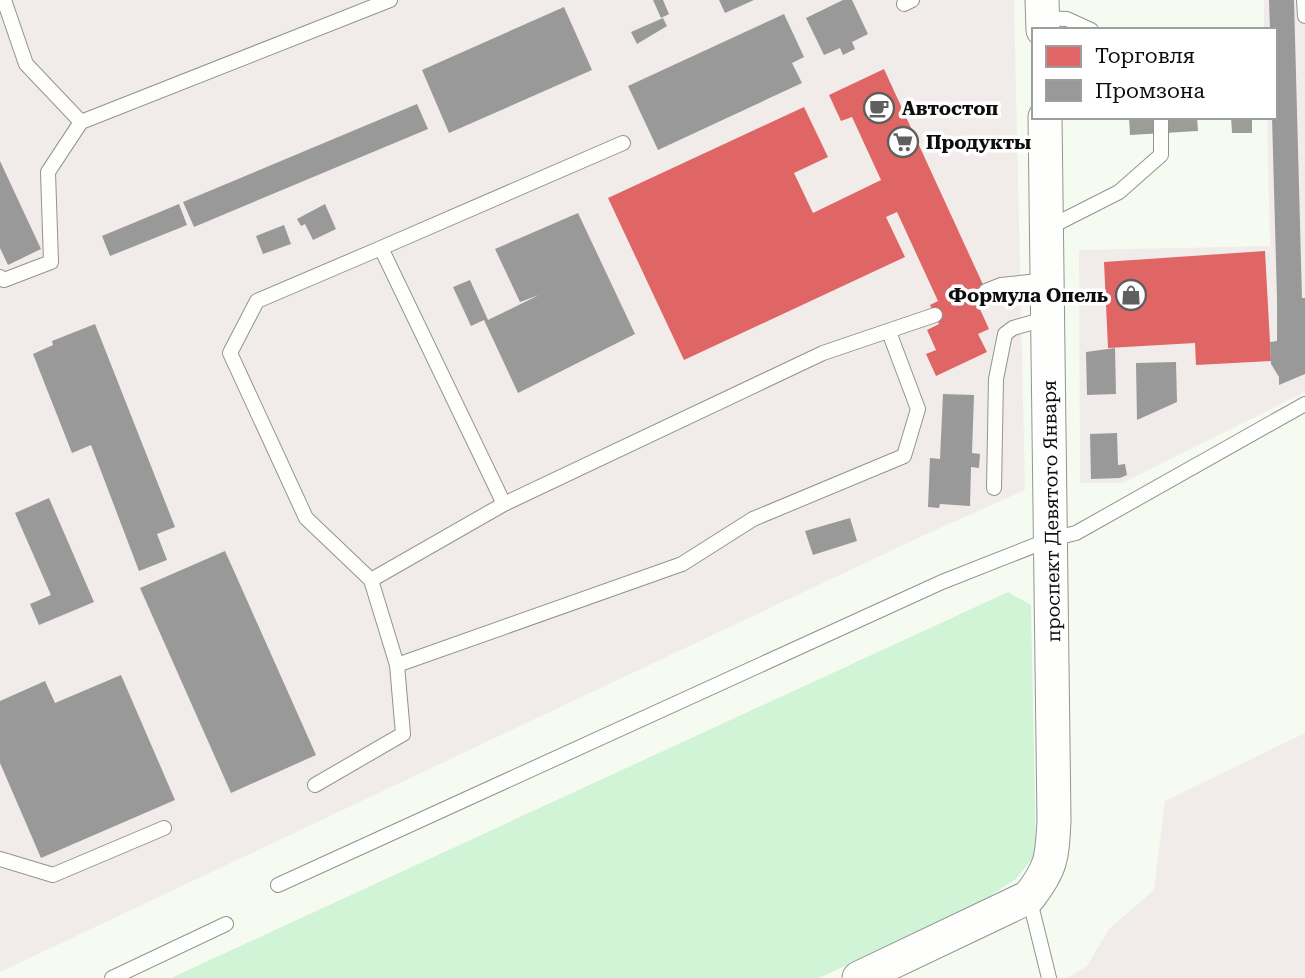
<svg xmlns="http://www.w3.org/2000/svg" width="1305" height="978" font-family="'Roboto Serif',serif">
  <style>
    .industrial { fill: #f1ecea }
    .green { fill: #d1f4d7 }
    .shops { fill: #e06666 }
    .industry { fill: #999 }
    .building { fill: #9b9e97 }
    .lines { fill: none; stroke-linecap: round; stroke-linejoin: round }
    .service-casing { stroke: #929490; stroke-width: 16 }
    .tertiary-casing { stroke: #929490; stroke-width: 35 }
    .service { stroke: #fefefd; stroke-width: 14 }
    .tertiary { stroke: #fefefd; stroke-width: 33 }
    .labels { text-anchor: middle; stroke-width: 7; stroke-linejoin: round; paint-order: stroke }
    .poi-label { font-size: 19px; font-weight: bold; fill: #0d0d0d; stroke: #fff; text-anchor: start }
    .street-label { font-size: 19px; fill: #0d0d0d; stroke: #fff }
  </style>
  <rect width="100%" height="100%" fill="#f6fbf1"/>
  <path class="industrial" d="M0,0H1014L1025,490L920,537L0,972Z
    M1264,0H1305V392L1122,483H1080L1079,250L1270,246L1267,117H1275V30H1264Z
    M1305,733V978H1067L1087,966L1109,929L1154,890L1165,801Z"/>
  <path class="green" d="M1008,592L1031,605L1036,854L1016,879L976,905L819,978H171Z"/>
  <path class="shops" d="M884,69L991,302L979,307L989,329L978,334L987,352L936,376L926,354L936,350L927,330L939,324L930,305L938,301L897,212L886,217L905,257L684,360L608,198L804,107L828,157L794,173L813,213L881,180L852,117L841,121L829,95Z
    M1265,251L1271,361L1196,365L1195,343L1108,348L1104,262Z"/>
  <path class="industry" d="M653,0H663L669,14L661,18Z
    M719,0H754L725,13Z
    M843,0H852L868,34L852,42L855,49L843,55L840,48L824,55L806,18Z
    M1269,0H1294L1302,298H1305V374L1279,385V377L1271,364L1270,342L1277,341V299L1272,117H1275V30H1270Z
    M564,7L592,70L449,133L422,70Z
    M784,14L804,57L792,63L802,83L658,150L628,86Z
    M663,18L667,26L637,44L631,32Z
    M417,104L428,129L194,227L183,202Z
    M0,161L41,249L8,265L0,248Z
    M179,204L187,225L110,256L102,236Z
    M325,204L336,229L313,240L305,224L301,226L297,219Z
    M578,213L635,334L518,393L484,320L471,326L453,287L470,280L488,320L539,295L520,302L495,249Z
    M284,225L291,244L263,254L256,236Z
    M95,324L175,527L157,534L167,560L139,571L91,445L72,453L33,354L53,345L52,341Z
    M1115,348L1116,394L1087,395L1086,352Z
    M1176,362L1177,402L1137,420L1136,363Z
    M943,394L974,395L972,453L980,454L979,468L971,467L970,506L940,504L939,508L928,507L930,458L940,459Z
    M1117,433L1118,465L1125,464L1127,475L1120,478L1091,479L1090,434Z
    M49,498L94,602L39,625L30,604L51,595L15,513Z
    M850,518L857,541L813,555L805,531Z
    M225,551L316,755L231,793L140,588Z
    M121,675L175,800L41,858L0,763V701L45,681L55,703Z"/>
  <path class="building" d="M1129,117H1197L1198,131L1130,135Z
    M1231,117H1252V133H1232Z"/>
  <g class="lines">
    <g class="service-casing">
      <path id="service" d="M4,0L26,64L81,122L390,0
        M1304,0L1305,16
        M904,4L912,0
        M1043,18L1067,19L1091,30
        M1048,228L1119,192L1161,155V117
        M381,248L623,143
        M0,277L4,280L51,262L48,172L81,122
        M986,291L1001,285L1048,280
        M994,488L996,379L1005,334L1013,328L1048,318
        M371,580L504,504L823,353L935,315
        M397,665L682,564L753,519L904,456L918,409L889,332
        M315,785L403,734L397,665L371,580L306,518L230,353L257,301L381,248L504,504
        M0,859L53,875L164,828
        M278,885L942,582L1051,539L1076,533L1305,404
        M1029,897L1049,978
        M112,978L226,924"/>
    </g>
    <g class="tertiary-casing">
      <path id="tertiary" d="M1042,0L1043,30
        M859,978L1029,897C1052,867 1052,858 1054,821L1045,117"/>
    </g>
    <use href="#service" class="service"/>
    <use href="#tertiary" class="tertiary"/>
  </g>
  <defs>
    <g id="cafe-ring" transform="scale(1.575)"><circle r="9.5" fill="#fff" stroke="#5f605d" stroke-width="1.5"/><path d="M-5.5-4.5H6V0H3Q3 3.5 0 3.5H-2.5Q-5.5 3.5-5.5 0ZM3-3.2v2h1.7v-2ZM-6 4.5H4V6H-6Z" fill="#5f605d"/></g>
    <g id="supermarket-ring" transform="scale(1.575)"><circle r="9.5" fill="#fff" stroke="#5f605d" stroke-width="1.5"/><path d="M-6-5.5h2.5l.6 2H6L4.5 2H-2.5L-4.4-4H-6ZM-1.5 3.2a1.3 1.3 0 1 0 .1 0ZM3 3.2a1.3 1.3 0 1 0 .1 0Z" fill="#5f605d"/></g>
    <g id="shop-ring" transform="scale(1.575)"><circle r="9.5" fill="#fff" stroke="#5f605d" stroke-width="1.5"/><path d="M-5-2.5h2.3a2.7 3.5 0 0 1 5.4 0H5L5.5 6h-11ZM-1.5-2.5h3a1.5 2.3 0 0 0-3 0Z" fill="#5f605d"/></g>
  </defs>
  <g fill-rule="evenodd">
    <use href="#cafe-ring" x="879" y="108"/>
    <use href="#supermarket-ring" x="903" y="142"/>
    <use href="#shop-ring" x="1131" y="295"/>
  </g>
  <g class="labels">
    <g class="poi-label">
      <text x="902" y="115">Автостоп</text>
      <text x="926" y="149">Продукты</text>
      <text x="1108" y="302" text-anchor="end">Формула Опель</text>
    </g>
    <g class="street-label">
      <text transform="translate(1051 511) rotate(-91)" y="7">проспект Девятого Января</text>
    </g>
  </g>
  <rect x="1032" y="28" width="245" height="91" fill="#ffffff" stroke="#9e9e9e" stroke-width="2"/>
  <rect x="1046" y="46" width="35" height="21" fill="#e06666" stroke="#9e9e9e" stroke-width="2"/>
  <text x="1095" y="63" font-size="21" fill="#0d0d0d">Торговля</text>
  <rect x="1046" y="80" width="35" height="21" fill="#999999" stroke="#9e9e9e" stroke-width="2"/>
  <text x="1095" y="98" font-size="21" fill="#0d0d0d">Промзона</text>
</svg>
